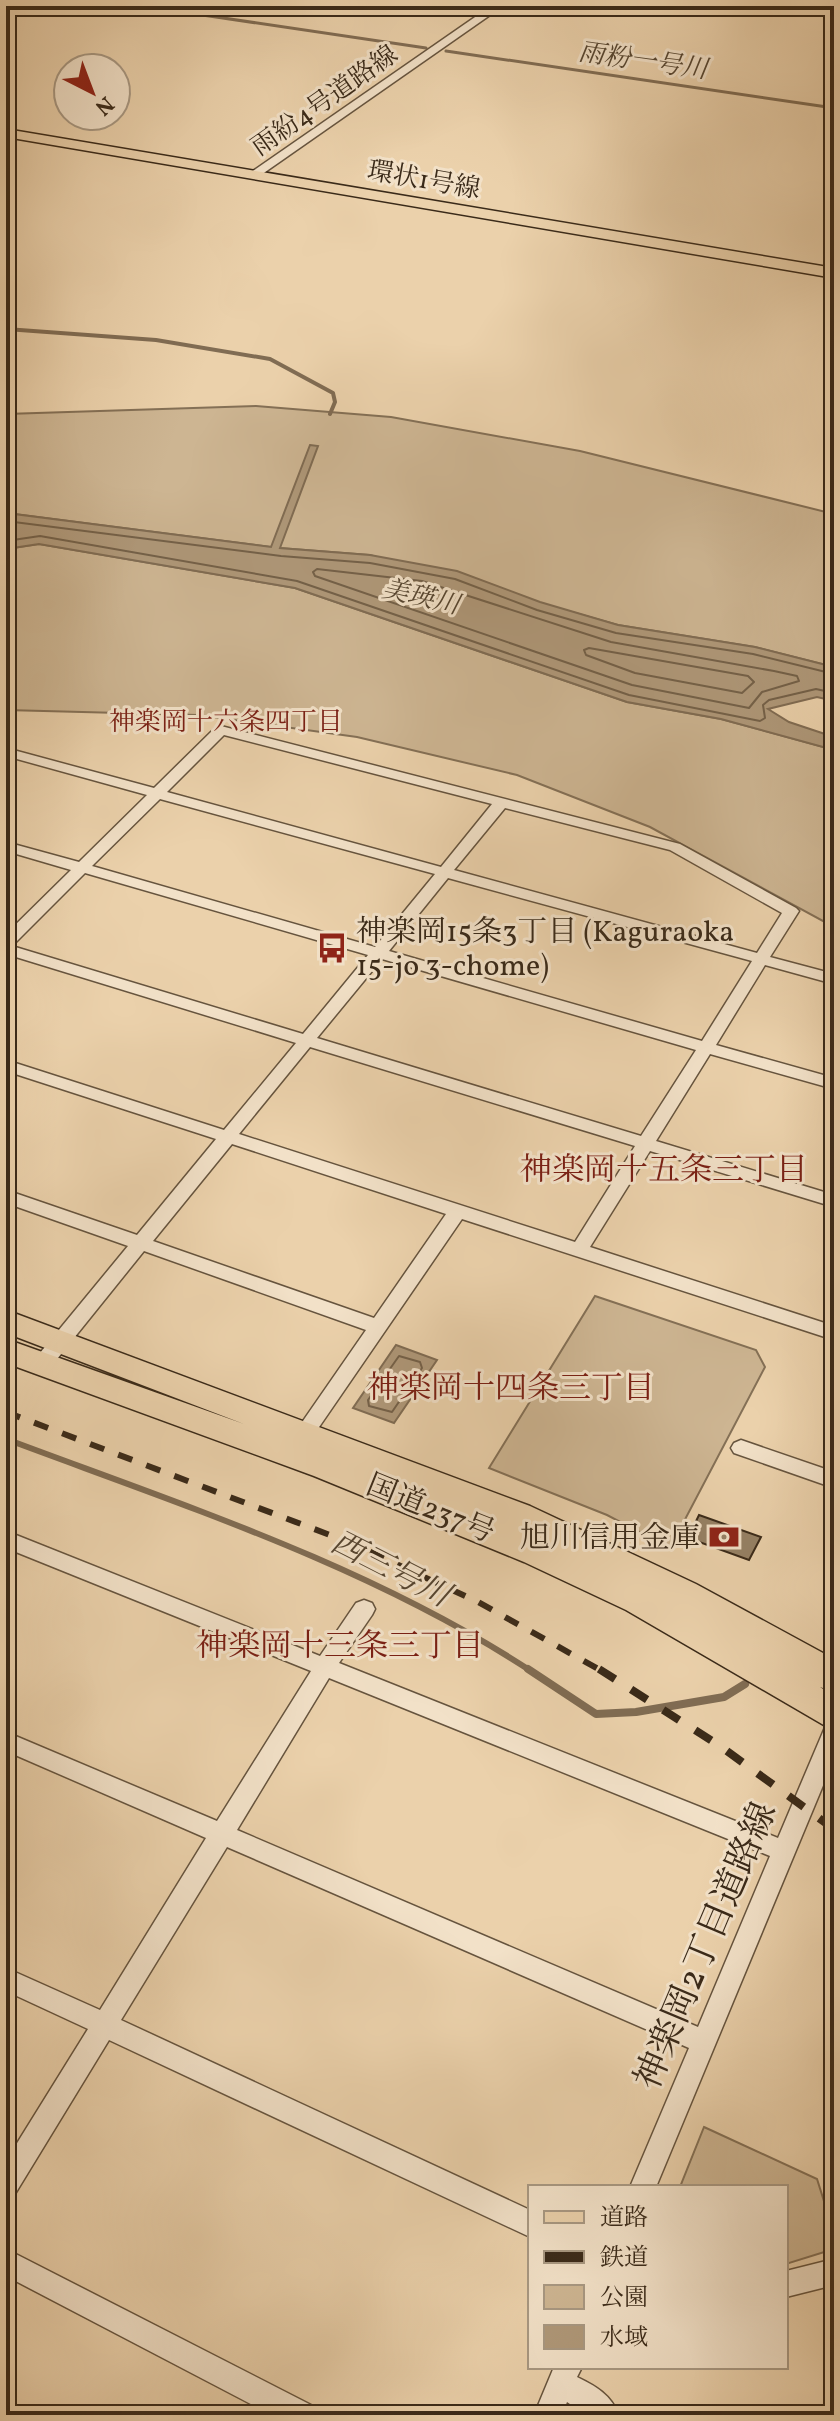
<svg xmlns="http://www.w3.org/2000/svg" width="840" height="2421" font-family="Vollkorn,'Noto Serif JP',serif">
  <style>
    .green { fill: #cdb592; stroke: #847056; stroke-width: 2 }
    .water { fill: #af9879; stroke: #806c53; stroke-width: 2 }
    .lines { fill: none; stroke-linecap: round; stroke-linejoin: round }
    .shore { stroke: #746149; stroke-width: 2 }
    .stream-far3 { stroke: #806c53; stroke-width: 3 }
    .stream-far2 { stroke: #806c53; stroke-width: 4 }
    .stream-far1 { stroke: #806c53; stroke-width: 6 }
    .stream { stroke: #806c53; stroke-width: 8 }
    .building { fill: #968165; stroke: #3a2a19; stroke-width: 2 }
    .minor-casing { stroke: #66543e; stroke-width: 3 }
    .tertiary-casing { stroke: #66543e; stroke-width: 3 }
    .primary-casing { stroke: #3a2a19; stroke-width: 3 }
    .trunk-casing { stroke: #3a2a19; stroke-width: 3 }
    .minor { fill: #f2e1c8; fill-rule: evenodd }
    .tertiary { fill: #f2e1c8; fill-rule: evenodd }
    .primary { fill: #ebd1ab; fill-rule: evenodd }
    .trunk { fill: #ebd1ab; fill-rule: evenodd }
    .rail-far1 { stroke: #3a2a19; stroke-width: 6; stroke-dasharray: 15 15; stroke-linecap: butt }
    .rail { stroke: #3a2a19; stroke-width: 8; stroke-dasharray: 19 19; stroke-linecap: butt }
    .labels { text-anchor: middle; stroke-width: 6; stroke-linejoin: round; paint-order: stroke }
    .far-water-label { font-size: 26px; font-style: italic; fill: #574631; stroke: #f2e1c8 }
    .far-street-label { font-size: 26px; fill: #3a2a19; stroke: #f2e1c8 }
    .far-neighbourhood-label { font-size: 26px; fill: #7a1f14; stroke: #f2e1c8 }
    .poi-label { font-size: 30px; fill: #3a2a19; stroke: #f2e1c8; text-anchor: start }
    .street-label { font-size: 30px; fill: #3a2a19; stroke: #f2e1c8 }
    .neighbourhood-label { font-size: 32px; fill: #7a1f14; stroke: #f2e1c8 }
    .water-label { font-size: 32px; font-style: italic; fill: #574631; stroke: #f2e1c8 }
    .near-street-label { font-size: 36px; fill: #3a2a19; stroke: #f2e1c8 }
  </style>
  <rect width="100%" height="100%" fill="#ebd1ab"/>
  <filter id="stains"><feTurbulence type="fractalNoise" baseFrequency=".0025" numOctaves="4"/><feColorMatrix values="0 0 0 0 .2 0 0 0 0 .09 0 0 0 0 .02 0 0 0 .5 -.17"/></filter>
  <radialGradient id="worn" r=".72"><stop offset=".6" stop-color="#630" stop-opacity="0"/><stop offset="1" stop-color="#630" stop-opacity=".3"/></radialGradient>
  <path class="green" d="M256,406L391,417L580,451L834,514V667L755,647L618,625L370,555L279,548L6,513V414Z
    M39,544L295,588L627,702L721,719L834,750V927L650,827L517,775L357,737L197,715L6,710V549Z
    M595,1296L756,1350L765,1367L670,1548L607,1515L489,1468Z
    M704,2127L817,2179L834,2233V2249L786,2264V2187H680Z"/>
  <path class="water" d="M310,445L318,446L280,548L370,555L457,571L540,602L618,625L755,647L834,667V701L817,697L768,709L789,722L834,737V750L721,719L627,702L295,588L39,544L6,549V513L271,547Z
    M396,1345L437,1360L394,1423L353,1408Z"/>
  <g class="lines">
    <path class="shore" d="M6,521L281,556L370,563L455,579L537,610L616,633L753,654L834,674
      M6,541L40,536L297,581L629,695L760,721L765,718L763,705L769,700L816,689L834,693
      M317,569L422,581L611,642L774,671L797,676L799,681L762,692L749,708L632,685L315,576L313,572Z
      M589,648L748,676L754,682L742,693L635,673L586,655L584,650Z
      M399,1356L420,1362L422,1368L392,1412L369,1406L368,1400Z"/>
    <path class="stream-far3" d="M142,6L426,48
      M446,51L834,108"/>
    <path class="stream-far2" d="M6,329L156,340L270,359L333,393L335,402L330,414"/>
    <path class="stream-far1" d="M6,1439C185,1506 370,1566 531,1671"/>
    <path class="stream" d="M528,1669L596,1714L636,1712L724,1697L745,1684"/>
  </g>
  <path class="building" d="M699,1515L761,1537L749,1560L688,1538Z"/>
  <g class="lines">
    <g class="minor-casing">
      <path id="minor" d="M221,726L680,844L796,908L799,911L770,957L834,974V984L765,965L716,1045L834,1078V1089L710,1054L656,1141L834,1195V1207L650,1151L590,1247L834,1326V1340L462,1219L304,1449H290L287,1444L366,1330L144,1251L49,1369H35L32,1364L35,1359L128,1246L6,1203V1190L137,1235L216,1139L6,1071V1060L224,1130L296,1043L6,954V934L71,870L6,851V842L79,862L147,795L6,756V748L154,788L216,727ZM224,735L492,804L441,867L167,792ZM160,799L435,874L375,947L92,866ZM505,808L670,850L782,913L757,953L454,870ZM85,873L368,955L303,1034L12,946ZM448,878L752,961L702,1041L389,951ZM382,959L696,1050L641,1136L317,1038ZM310,1047L635,1146L575,1242L239,1134ZM232,1144L446,1214L374,1318L153,1241Z
        M741,1440L834,1472V1488L734,1453L731,1448L734,1443Z
        M6,1531L320,1656L356,1603L364,1600L372,1603L375,1609L372,1615L339,1663L778,1838L823,1732L826,1725L834,1723V1759L656,2187H630L689,2048L227,1847L121,2020L530,2210V2237L109,2040L15,2194L6,2198V2161L88,2029L6,1991V1968L100,2010L206,1838L6,1751V1732L217,1821L311,1671L6,1548ZM329,1678L770,1856L698,2027L237,1830Z
        M6,2249L311,2405L315,2415H272L6,2276Z
        M834,2259V2285L786,2297V2271Z
        M554,2367H582L577,2377C596,2386 611,2395 619,2415H586L567,2402L562,2415H534Z"/>
    </g>
    <g class="tertiary-casing">
      <path id="tertiary" d="M491,6H503L258,177H250V173Z"/>
    </g>
    <g class="primary-casing">
      <path id="primary" d="M6,129L834,268V278L6,137Z"/>
    </g>
    <g class="trunk-casing">
      <path id="trunk" d="M6,1310L530,1506L696,1584L834,1659V1692L820,1687L834,1696V1731L626,1610L524,1562L314,1476L6,1363V1339L244,1424L6,1333Z"/>
    </g>
    <use href="#minor" class="minor"/>
    <use href="#tertiary" class="tertiary"/>
    <use href="#primary" class="primary"/>
    <use href="#trunk" class="trunk"/>
    <path class="rail-far1" d="M6,1412L351,1543L478,1602L602,1671"/>
    <path class="rail" d="M599,1669L720,1746L834,1829"/>
  </g>
  <defs>
    <g id="bus-bare" transform="scale(2.4)"><path d="M-5-6H5V4H4V6H2V4H-2V6H-4V4H-5ZM-3.5-4V0h7V-4ZM-3.5 1.2v1.5H-2V1.2ZM2 1.2v1.5H3.5V1.2Z" fill="#8f2418" stroke="#f2e1c8" stroke-width="2.5" paint-order="stroke"/></g>
    <g id="bank-bare" transform="scale(2.4)"><path d="M-6-4H6V4H-6ZM0-2.3a2.3 2.3 0 1 0 0 4.6a2.3 2.3 0 1 0 0-4.6Z" fill="#8f2418" stroke="#f2e1c8" stroke-width="2.5" paint-order="stroke"/></g>
  </defs>
  <g fill-rule="evenodd">
    <use href="#bus-bare" x="332" y="948"/>
    <use href="#bank-bare" x="724" y="1537"/>
  </g>
  <g class="labels">
    <g class="far-water-label">
      <text transform="translate(643 60) rotate(8)" y="9">雨粉一号川</text>
      <text transform="translate(421 596) rotate(13)" y="9">美瑛川</text>
    </g>
    <g class="far-street-label">
      <text transform="translate(324 100) rotate(-35)" y="9">雨紛4号道路線</text>
      <text transform="translate(424 179) rotate(10)" y="9">環状1号線</text>
    </g>
    <g class="far-neighbourhood-label">
      <text x="226" y="730">神楽岡十六条四丁目</text>
    </g>
    <g class="poi-label">
      <text x="356" y="941">神楽岡15条3丁目 (Kaguraoka<tspan x="356" dy="34">15-jo 3-chome)</tspan></text>
      <text x="700" y="1547" text-anchor="end">旭川信用金庫</text>
    </g>
    <g class="street-label">
      <text transform="translate(431 1508) rotate(22)" y="10">国道237号</text>
    </g>
    <g class="neighbourhood-label">
      <text x="664" y="1180">神楽岡十五条三丁目</text>
      <text x="511" y="1398">神楽岡十四条三丁目</text>
      <text x="340" y="1656">神楽岡十三条三丁目</text>
    </g>
    <g class="water-label">
      <text transform="translate(391 1568) rotate(27)" y="11">西三号川</text>
    </g>
    <g class="near-street-label">
      <text transform="translate(704 1945) rotate(-67)" y="13">神楽岡2丁目道路線</text>
    </g>
  </g>
  <rect width="840" height="2421" fill="none" stroke="#ebd1ab" stroke-width="32"/>
  <rect x="8" y="8" width="824" height="2405" fill="none" stroke="#3a2a19" stroke-width="4"/>
  <rect x="16" y="16" width="808" height="2389" fill="none" stroke="#3a2a19" stroke-width="2"/>
  <rect x="528" y="2185" width="260" height="184" fill="#f2e1c8" stroke="#a89882" stroke-width="2"/>
  <rect x="544" y="2211" width="40" height="12" fill="#ebd1ab" stroke="#a89882" stroke-width="2"/>
  <text x="600" y="2225" font-size="24" fill="#3a2a19">道路</text>
  <rect x="544" y="2251" width="40" height="12" fill="#3a2a19" stroke="#a89882" stroke-width="2"/>
  <text x="600" y="2265" font-size="24" fill="#3a2a19">鉄道</text>
  <rect x="544" y="2285" width="40" height="24" fill="#cdb592" stroke="#a89882" stroke-width="2"/>
  <text x="600" y="2305" font-size="24" fill="#3a2a19">公園</text>
  <rect x="544" y="2325" width="40" height="24" fill="#af9879" stroke="#a89882" stroke-width="2"/>
  <text x="600" y="2345" font-size="24" fill="#3a2a19">水域</text>
  <g transform="translate(92 92) rotate(138)"><circle r="38" fill="#f2e1c8" stroke="#a89882" stroke-width="2"/>
  <path d="M0-6L14 30L0 20L-14 30Z" fill="#8f2418"/>
  <text y="-12" font-size="22" font-weight="bold" text-anchor="middle" fill="#3a2a19">N</text>
  </g>
  <rect width="100%" height="100%" filter="url(#stains)"/>
  <rect width="100%" height="100%" fill="url(#worn)"/>
</svg>
